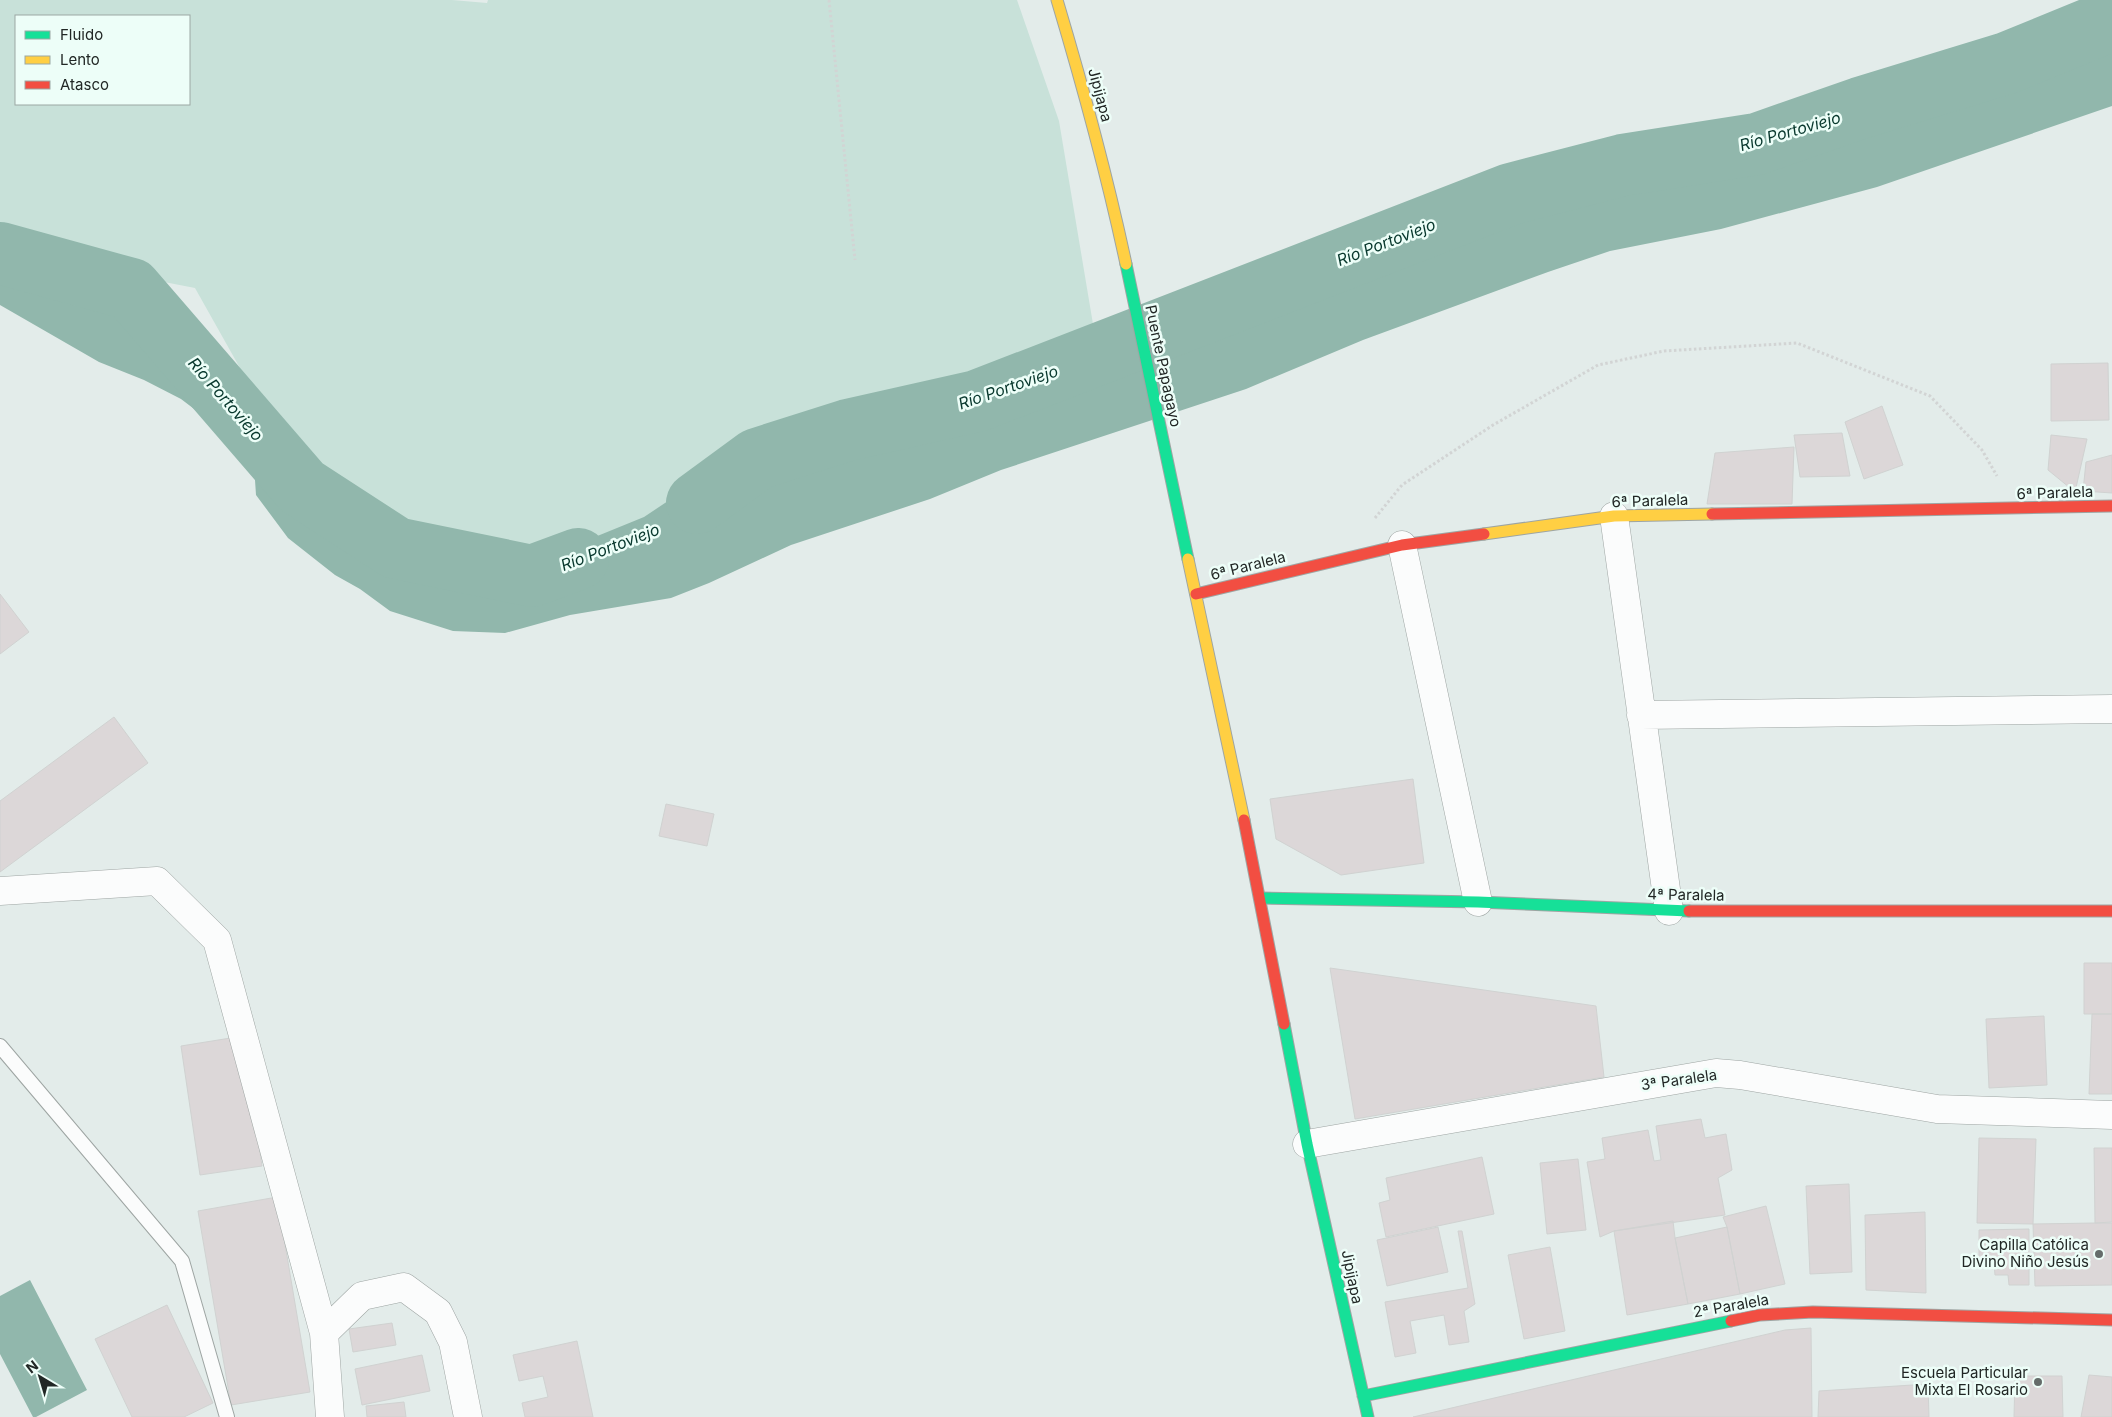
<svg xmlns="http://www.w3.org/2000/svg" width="2112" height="1417" font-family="Inter,sans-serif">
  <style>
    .green { fill: #c8e1d9; fill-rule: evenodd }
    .water { fill: #91b7ac }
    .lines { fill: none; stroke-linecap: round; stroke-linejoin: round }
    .river { stroke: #91b7ac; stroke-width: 62 }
    .building { fill: #dcd7d8; stroke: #d0d2d1 }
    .lane-casing { stroke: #9ea5a3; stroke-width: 16 }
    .street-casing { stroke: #9ea5a3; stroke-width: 29 }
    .fast-casing { stroke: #9ea5a3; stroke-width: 13 }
    .slow-casing { stroke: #9ea5a3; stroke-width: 13 }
    .jam-casing { stroke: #9ea5a3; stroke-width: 13 }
    .path { stroke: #d2d4d4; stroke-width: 3; stroke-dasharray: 2.5 2.5; stroke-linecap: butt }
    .lane { stroke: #fbfcfc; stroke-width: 14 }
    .street { stroke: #fbfcfc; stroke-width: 28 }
    .fast { stroke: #16e098; stroke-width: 11 }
    .slow { stroke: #ffcf43; stroke-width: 11 }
    .jam { stroke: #f24e42; stroke-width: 11 }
    .poi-dot { fill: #656c6a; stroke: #edfef8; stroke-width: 2 }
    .labels { text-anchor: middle; stroke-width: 5; stroke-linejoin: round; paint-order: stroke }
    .street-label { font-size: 15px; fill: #212725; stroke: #edfef8 }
    .poi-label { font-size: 15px; fill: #212725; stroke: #edfef8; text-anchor: end }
    .water-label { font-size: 16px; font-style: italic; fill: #08382d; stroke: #edfef8 }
  </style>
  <rect width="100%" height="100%" fill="#e3ecea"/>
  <path class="green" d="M0,0H452L487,3L488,0H1017L1059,121L1098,354L773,471L609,542L437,560L276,432L195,288L0,250ZM16,16H189V104H16Z"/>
  <path class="water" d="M2112,31V106L1877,187L1721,229L1610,251L1548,272L1363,340L1246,389L1001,470L930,499L791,545L709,583L671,598L570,615L505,633L453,631L390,611L360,589L335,575L288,538L256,495L254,465L235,440L181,399L144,380L99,362L0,305V275L74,305L112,310L149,339L231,388L285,451L315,478L349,544L397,570L459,575L536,561L644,517L740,453L829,460L947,419L1077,381L1288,298L1385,254L1478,221L1633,180L1735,160L2015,69Z
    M30,1280L87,1390L36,1417H33L0,1354V1296Z"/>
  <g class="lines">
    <path class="river" d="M0,253L131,289L302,487L396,548L532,576L578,559
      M697,503L757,459L848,430L977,401L1511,194L1623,165L1757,144L1860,108L2007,63L2112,20"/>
  </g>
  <path class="building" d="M2108,363L2109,420L2051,421V364Z
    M1882,406L1903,465L1864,479L1845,422Z
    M1842,433L1850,476L1800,477L1794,435Z
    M2051,435L2087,439L2075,492L2048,470Z
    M1794,447L1792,504H1707L1715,453Z
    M2112,455V493L2083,491L2086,462Z
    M0,594L29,632L0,654Z
    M114,717L148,763L0,872V801Z
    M1413,779L1424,863L1341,875L1276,839L1270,799Z
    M666,804L714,814L707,846L659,836Z
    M2084,963H2112V1014H2084Z
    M1330,968L1596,1006L1604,1077L1355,1119Z
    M2092,1014H2112V1094H2089Z
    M2044,1016L2047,1085L1989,1088L1986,1019Z
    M243,1036L262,1166L200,1175L181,1046Z
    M1701,1119L1705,1138L1726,1134L1732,1170L1718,1178L1725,1215L1614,1231L1600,1237L1587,1162L1605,1159L1602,1138L1648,1130L1654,1161L1661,1160L1656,1126Z
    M1979,1138L2036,1139L2033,1224L1977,1223Z
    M2094,1148H2112V1222L2095,1223Z
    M1482,1157L1494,1214L1386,1237L1379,1203L1390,1200L1386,1178Z
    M1578,1159L1586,1230L1547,1234L1540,1163Z
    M1849,1184L1852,1272L1810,1274L1806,1186Z
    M277,1197L310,1392L231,1405L198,1211Z
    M1766,1206L1785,1284L1740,1294L1727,1227L1723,1217Z
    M1925,1212L1926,1293L1866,1290L1865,1215Z
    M1673,1221L1675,1238L1688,1304L1627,1315L1614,1231Z
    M2095,1223H2112V1285L2035,1286L2033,1224Z
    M1438,1227L1448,1272L1387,1286L1377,1240Z
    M1727,1227L1740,1294L1688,1304L1675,1238Z
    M2029,1229V1285H2009L2008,1275H1995L1994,1264L1979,1265V1230Z
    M1458,1231H1462L1475,1304L1464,1311L1469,1342L1449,1345L1444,1315L1410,1321L1416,1353L1395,1357L1385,1302L1468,1288Z
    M1550,1247L1565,1331L1524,1339L1508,1255Z
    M167,1305L213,1403L184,1417H132L95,1339Z
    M392,1323L396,1345L353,1352L349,1329Z
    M1811,1328L1812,1417H1413L1785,1330Z
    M577,1341L593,1417H525L522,1403L548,1397L543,1376L519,1381L513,1355Z
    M422,1355L430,1391L362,1405L355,1369Z
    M2089,1375L2112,1377V1417H2081Z
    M2015,1376H2062L2063,1417H2014Z
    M1928,1384L1929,1417H1818L1819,1391Z
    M404,1402L406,1417H367L366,1406Z"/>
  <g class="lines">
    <g class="lane-casing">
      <path id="lane" d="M0,1046L182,1261L227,1417"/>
    </g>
    <g class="street-casing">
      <path id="street" d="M1614,516L1669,911
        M1402,545L1478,902
        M1641,715L2112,709
        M0,891L157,881L217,940L324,1333
        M1307,1144L1716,1073L1740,1075L1937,1109L2112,1115
        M330,1417L324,1333L362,1296L404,1287L438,1312L453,1342L468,1417"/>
    </g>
    <g class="fast-casing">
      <path id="fast" d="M1126,264L1188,559
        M1260,898L1478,902L1689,911
        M1284,1024L1307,1144L1368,1417
        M1363,1396L1731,1321"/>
    </g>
    <g class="slow-casing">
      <path id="slow" d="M1057,0C1083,87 1107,175 1126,264
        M1484,534L1614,516L1712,514
        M1188,559L1244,820"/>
    </g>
    <g class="jam-casing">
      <path id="jam" d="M1712,514L2112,506
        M1196,594L1402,545L1484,534
        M1244,820L1284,1024
        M1689,911H2112
        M1731,1321L1760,1315L1813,1312L2112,1320"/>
    </g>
    <path class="path" d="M829,0L855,260
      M1375,518L1402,485L1493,425L1598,365L1664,351L1797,343L1930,396L1982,450L1997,476"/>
    <use href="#lane" class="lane"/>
    <use href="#street" class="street"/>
    <use href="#fast" class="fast"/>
    <use href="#slow" class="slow"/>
    <use href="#jam" class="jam"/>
  </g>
  <g class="poi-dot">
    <circle cx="2099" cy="1254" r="5"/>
    <circle cx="2038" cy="1382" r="5"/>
  </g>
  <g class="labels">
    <g class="street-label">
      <text transform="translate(1100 95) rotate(75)" y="5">Jipijapa</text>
      <text transform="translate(1163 366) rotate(78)" y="5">Puente Papagayo</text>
      <text transform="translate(2055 493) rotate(-2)" y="5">6ª Paralela</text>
      <text transform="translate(1650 501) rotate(-2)" y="5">6ª Paralela</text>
      <text transform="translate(1248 566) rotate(-14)" y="5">6ª Paralela</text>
      <text transform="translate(1686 895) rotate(1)" y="5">4ª Paralela</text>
      <text transform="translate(1679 1080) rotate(-8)" y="5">3ª Paralela</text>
      <text transform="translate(1352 1277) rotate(78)" y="5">Jipijapa</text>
      <text transform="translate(1731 1306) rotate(-10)" y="5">2ª Paralela</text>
    </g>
    <g class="poi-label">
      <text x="2089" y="1250">Capilla Católica<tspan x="2089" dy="17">Divino Niño Jesús</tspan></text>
      <text x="2028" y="1378">Escuela Particular<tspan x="2028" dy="17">Mixta El Rosario</tspan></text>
    </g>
    <g class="water-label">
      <text transform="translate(1790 131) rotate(-16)" y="6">Río Portoviejo</text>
      <text transform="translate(1386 242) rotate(-21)" y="6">Río Portoviejo</text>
      <text transform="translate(1008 387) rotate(-19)" y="6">Río Portoviejo</text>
      <text transform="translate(226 399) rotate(49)" y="6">Río Portoviejo</text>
      <text transform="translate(610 547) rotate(-21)" y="6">Río Portoviejo</text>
    </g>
  </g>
  <rect x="15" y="15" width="175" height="90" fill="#edfef8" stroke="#9ba8a4"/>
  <rect x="25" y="31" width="25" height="8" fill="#16e098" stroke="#9ba8a4"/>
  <text x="60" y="40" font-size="15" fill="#212725">Fluido</text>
  <rect x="25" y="56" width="25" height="8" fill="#ffcf43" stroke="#9ba8a4"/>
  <text x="60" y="65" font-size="15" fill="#212725">Lento</text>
  <rect x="25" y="81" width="25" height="8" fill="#f24e42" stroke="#9ba8a4"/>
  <text x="60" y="90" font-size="15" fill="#212725">Atasco</text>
  <g transform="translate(40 1377) rotate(322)" stroke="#edfef8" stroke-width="4" paint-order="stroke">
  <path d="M0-4L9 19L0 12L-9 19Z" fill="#212725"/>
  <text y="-8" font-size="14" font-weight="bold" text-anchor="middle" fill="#212725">N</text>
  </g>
</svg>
